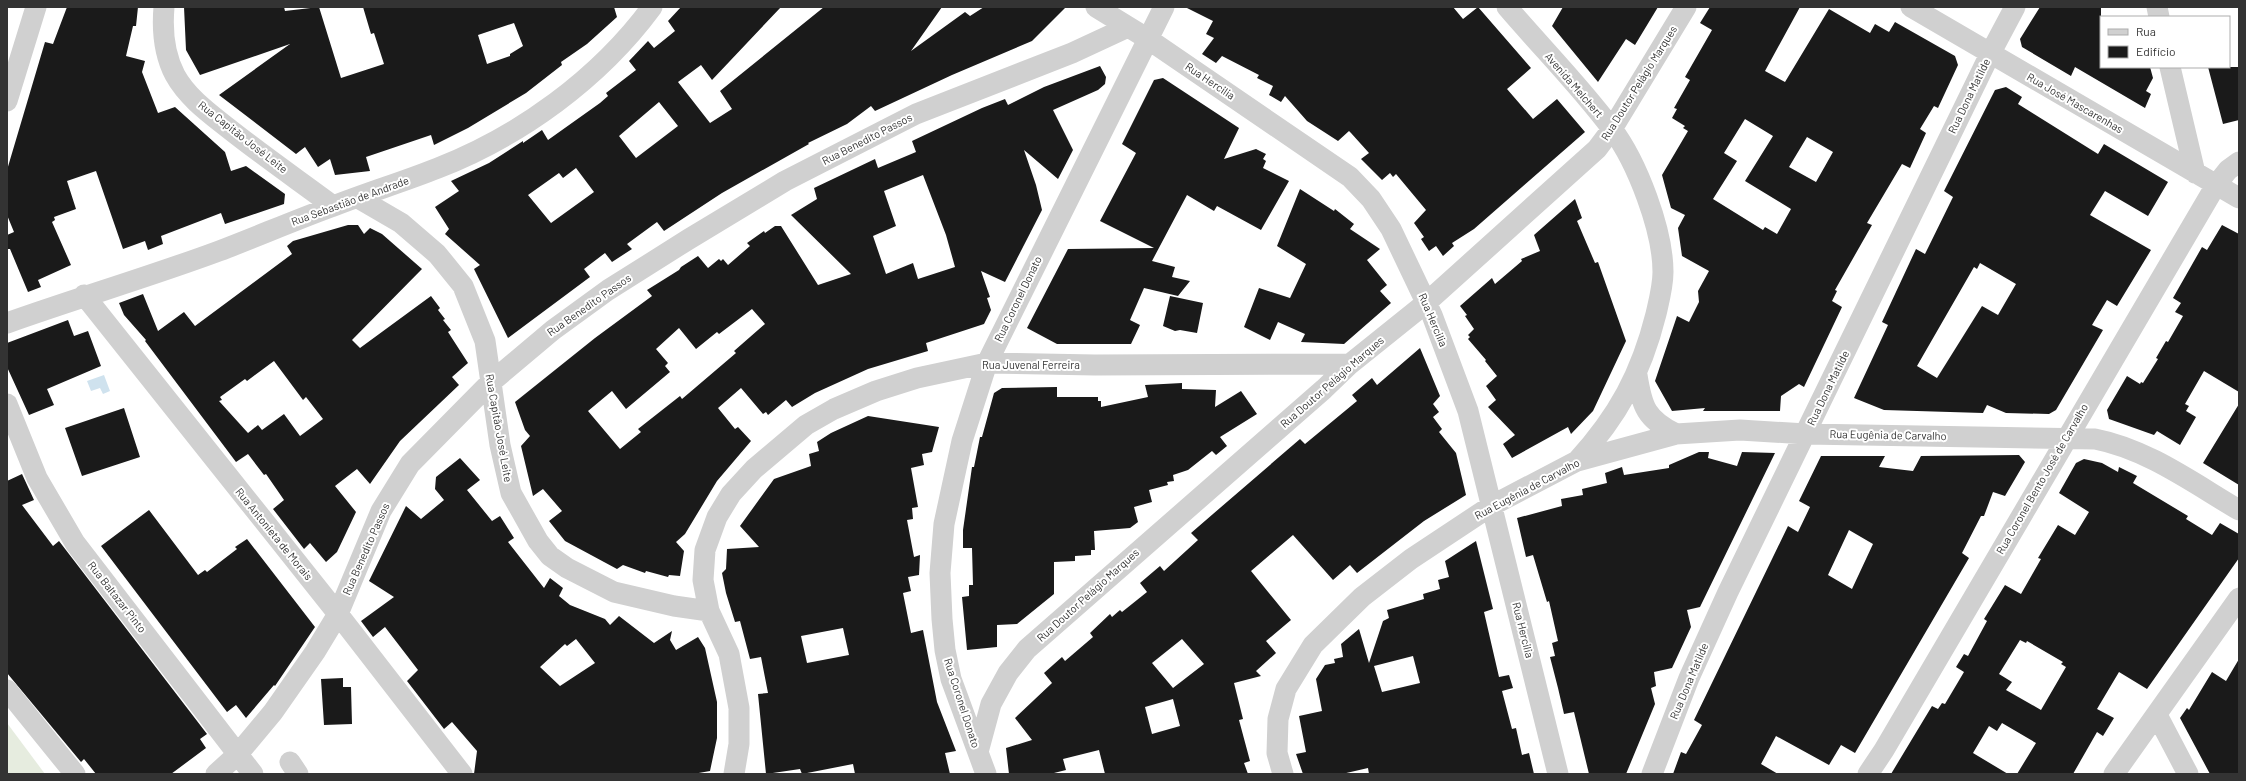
<svg xmlns="http://www.w3.org/2000/svg" width="2246" height="781" font-family="Barlow,sans-serif">
  <style>
    .green { fill: #e6ecdf }
    .water { fill: #cfe2ee }
    .building { fill: #1a1a1a; fill-rule: evenodd }
    .lines { fill: none; stroke-linecap: round; stroke-linejoin: round }
    .minor { stroke: #d0d0d0; stroke-width: 21 }
    .labels { text-anchor: middle; stroke-width: 4; stroke-linejoin: round; paint-order: stroke }
    .street-label { font-size: 11px; fill: #333; stroke: #fff }
  </style>
  <rect width="100%" height="100%" fill="#fff"/>
  <path class="green" d="M7,723L45,774H7Z"/>
  <path class="water" d="M104,375L110,391L103,394L100,388L91,391L87,381Z"/>
  <path class="building" d="M67,7H138L136,26H133L126,56L145,61L142,72L158,113L175,107L225,152L231,171L246,166L285,194L284,204L225,224L221,213L161,236L163,244L148,250L145,241L123,249L96,171L67,181L76,209L54,217L55,220L52,222L71,265L38,280L41,287L28,292L10,249H7V235L14,232L7,215V170L45,42L53,44Z
    M184,7H284L285,11L319,7L341,78L384,64L374,33L371,34L363,7H614L617,17L587,44L561,62L562,65L526,93L468,128L434,145L431,135L366,157L370,171L335,175L330,159L318,167L305,147L296,154L219,95L290,44L200,75L186,50ZM514,23L523,46L510,54V56L487,64L478,35Z
    M681,7H781L712,80L701,65L678,82L710,123L732,109L720,91L824,7H942L911,51L965,12L970,16L984,7H1066L1032,41L952,75L875,111L871,106L847,124L808,143L809,144L722,193L664,231L657,222L627,244L632,249L612,262L605,253L584,269L590,277L508,338L474,269L480,265L445,234L449,229L435,207L459,191L451,181L489,163L523,141V143L542,130L548,140L600,103L608,96L606,93L636,70L629,61L648,41L654,48L675,31L668,21ZM659,102L678,126L636,158L619,136ZM576,168L594,192L551,223L528,195L559,173L563,178Z
    M1185,7H1453L1463,19L1478,7L1531,68L1507,89L1533,119L1557,99L1585,132L1474,229L1452,243L1454,246L1443,256L1436,246L1429,251L1421,239L1424,237L1414,223L1426,210L1396,174L1393,177L1390,173L1382,180L1361,159L1369,153L1351,133L1349,131L1338,141L1307,121L1285,96L1281,102L1269,95L1273,86L1257,78L1259,75L1222,56L1216,63L1202,54L1214,38L1206,34L1213,21Z
    M1563,7H1658L1635,45L1626,39L1598,82L1552,26Z
    M1710,7H1800L1765,71L1785,82L1829,9L1870,33L1875,24L1889,32L1895,22L1955,56L1958,65L1938,108L1934,106L1920,129L1926,133L1910,168L1902,164L1867,223L1872,225L1835,290L1837,291L1832,301L1842,307L1804,387L1799,384L1781,396L1780,411H1703L1705,408L1672,411L1655,381L1677,316L1689,322L1699,302L1698,291L1709,271L1682,256L1678,228L1685,215L1671,208L1662,175L1688,131L1683,128L1685,126L1672,118L1677,109L1674,108L1690,80L1685,77L1712,30L1700,23ZM1745,119L1773,136L1745,181L1791,209L1777,234L1765,227L1763,230L1713,199L1737,161L1724,153ZM1807,137L1833,152L1816,182L1789,167Z
    M2040,7H2101V67H2150L2153,78L2146,91L2151,94L2145,108L2075,67L2071,76L2022,47L2020,39Z
    M1100,66L1106,77L1105,84L1098,90L1053,110L1073,150L1058,179L1024,150L1036,185L1042,210L1005,282L981,271L990,297L987,298L991,310L984,324L926,343L928,351L868,369L815,393L792,407L786,400L768,415L766,412L763,414L741,388L718,408L735,429L738,427L751,441L717,481L685,534L676,542L684,551L680,576L669,575L668,577L646,571L645,573L623,565L617,569L565,541L549,521L562,511L543,489L533,496L521,446L530,436L525,430L515,402L595,338L652,296L647,290L679,270L681,267L698,256L708,268L719,259L721,261L723,259L728,265L750,246L747,243L764,231L765,233L775,226H781L818,285L851,274L791,215L817,199L814,188L875,159L878,168L916,152L912,141L982,108L1005,99L1008,105L1044,87ZM923,175L946,235L955,267L918,279L913,263L886,274L873,236L896,226L884,191ZM752,309L765,324L734,351L736,353L682,399L680,396L638,429L641,432L620,449L588,411L612,391L626,409L670,372L665,366L668,363L656,349L679,328L696,349L717,332L719,334Z
    M2208,67H2239V120L2223,124Z
    M1163,78L1239,128L1224,159L1256,149L1266,154L1263,159L1266,161L1263,168L1289,181L1261,230L1217,206L1214,211L1187,195L1152,261L1175,267L1172,277L1190,281L1178,296L1144,288L1130,320L1140,325L1131,344H1057L1027,328L1068,249L1154,248L1100,221L1136,153L1122,144L1154,80Z
    M2006,87L2022,97L2018,104L2098,154L2104,144L2168,182L2148,216L2105,191L2090,215L2151,250L2117,306L2107,300L2092,325L2103,330L2056,410L2049,414L2006,413L1987,405L1983,413L1884,410L1854,398L1888,325L1882,322L1916,249L1925,254L1953,197L1944,191L1995,90ZM1980,263L2016,284L1998,315L1982,306L1937,378L1917,366L1974,267L1977,269Z
    M1300,189L1334,211L1335,209L1354,224L1350,229L1380,249L1367,260L1387,285L1380,291L1391,303L1344,344L1301,342L1305,334L1278,322L1270,340L1244,327L1259,288L1290,298L1306,264L1277,246Z
    M1575,199L1582,218L1577,221L1595,263L1598,262L1626,341L1593,411L1571,434L1568,427L1512,458L1503,444L1515,435L1488,407L1496,400L1486,386L1497,376L1485,361L1486,360L1468,339L1470,337L1468,335L1474,329L1465,316L1467,315L1460,306L1492,278L1495,284L1522,261L1521,259L1540,251L1534,235Z
    M348,225H358L364,234L370,228L382,234L422,269L352,340L360,348L431,296L440,308L438,310L445,319L443,320L451,330L448,332L468,363L452,377L459,385L400,441L370,484L357,469L335,486L356,512L337,552L326,562L310,543L304,549L273,509L284,500L266,474L264,475L248,454L236,462L145,341L146,340L124,315L119,303L143,294L158,331L184,312L195,326L292,254L287,246L293,241ZM274,361L303,400L306,397L323,419L300,436L284,414L262,430L258,425L248,433L219,401L222,400L220,397L245,379L247,381Z
    M2222,225L2239,234V392L2204,371L2185,404L2189,406L2186,411L2196,417L2180,445L2157,431L2154,435L2109,419L2107,410L2127,376L2140,384L2141,382L2143,383L2158,359L2156,358L2166,341L2168,342L2183,316L2175,312L2181,303L2173,298L2202,247L2207,250Z
    M1170,296L1203,303L1197,333L1180,330L1175,331L1163,326Z
    M68,320L74,336L88,331L101,366L47,389L54,405L29,415L7,367V343Z
    M1420,348L1440,396L1433,404L1439,412L1433,417L1442,429L1439,432L1456,453L1466,495L1424,521L1357,573L1350,565L1333,580L1293,535L1251,571L1291,620L1266,641L1276,653L1256,671L1261,676L1234,683L1243,719L1239,720L1250,761L1244,763L1248,774H1105L1099,750L1063,759L1066,770L1050,774H1009L1006,748L1032,740L1015,718L1052,683L1044,673L1062,657L1065,661L1093,637L1090,633L1110,614L1112,617L1120,610L1122,612L1147,592L1140,583L1160,566L1164,571L1198,540L1191,533L1213,514L1300,439L1305,444L1357,401L1352,395L1372,378L1377,385ZM1182,639L1204,664L1173,688L1152,663ZM1173,699L1180,726L1152,734L1145,707Z
    M1182,383V389L1216,390L1215,407L1241,391L1257,414L1220,437L1227,446L1216,455L1212,451L1188,470L1173,475L1174,481L1167,482L1168,485L1149,490L1152,502L1134,507L1138,522L1130,528L1094,531L1095,550H1091V555L1075,556V561L1054,562V594L1017,624L997,625V647L967,650L962,597L969,596V585H973L972,548H963V530L972,467H974L980,437H982L994,393L1002,388L1057,387V397H1098V401H1101V407L1148,397L1145,385Z
    M2239,404V485L2203,463Z
    M124,408L140,457L82,476L65,428Z
    M868,416L939,427L932,452L922,454L924,465L911,468L918,507L912,508L913,519L907,520L914,557L920,555L919,575L908,577L911,591L903,593L911,633L923,630L937,702L956,751L945,753L950,774H855L853,764L802,774L800,769L766,774L758,694L768,693L761,657L750,659L740,621L735,622L726,593L722,573L726,569L727,549L759,547L740,526L774,479L811,466L809,454L819,451L817,442L831,433ZM843,628L849,655L807,663L801,636Z
    M1699,452H1709L1708,458L1737,466L1742,452L1775,453L1700,607L1687,610L1691,627L1672,668L1654,672L1656,686L1651,688L1655,704L1626,774H1589L1574,712L1564,714L1558,688L1550,657L1555,656L1552,643L1558,641L1549,601L1547,602L1533,555L1526,557L1517,518L1562,506L1561,499L1583,495L1582,489L1607,483L1605,473L1622,467L1624,475L1669,468V465Z
    M2019,455L2025,462L2005,496L1993,492L1984,516H1981L1962,553L1969,558L1855,753L1841,745L1829,765L1776,736L1761,764L1778,774H1673L1681,752L1686,754L1702,725L1694,720L1788,526L1798,532L1810,507L1799,501L1821,456H1885L1879,467L1913,471L1921,456ZM1849,530L1873,544L1852,589L1828,575Z
    M460,458L480,480L467,490L492,521L500,516L514,538L508,542L544,588L550,578L563,588L559,596L570,605L605,619L610,625L619,616L654,643L672,631L670,640L676,650L698,637L705,648L717,702V738L710,771L693,774H474L477,751L452,722L444,729L407,681L418,670L385,627L373,637L361,621L394,597L369,581L406,506L421,519L444,500L435,489L436,477ZM576,639L595,663L560,686L540,667L565,644L567,646Z
    M2084,459L2102,463L2118,472L2119,467L2137,476L2133,483L2188,516L2186,519L2212,535L2220,523L2239,534V558L2147,689L2119,672L2097,709L2114,718L2103,736L2097,732L2073,774H2017L2036,743L2002,723L1997,731L1989,726L1973,753L2008,774H1891L1932,706L1938,709L1942,703L1945,704L1964,672L1956,667L1964,654L1968,656L1987,621L1984,619L2005,585L2021,594L2041,559L2038,558L2058,525L2075,535L2089,512L2059,493L2076,463ZM2020,640L2026,643L2027,641L2063,662L2061,664L2066,667L2041,710L2006,690L2012,682L1999,674Z
    M22,474L34,500L22,505L53,546L59,541L207,734L200,739L206,748L171,774H96L84,759L81,762L7,673V481Z
    M149,510L198,575L205,570L207,572L237,549L235,547L247,539L315,627L275,686L274,685L246,718L236,705L227,712L101,546Z
    M1476,541L1493,609L1484,612L1499,677L1509,675L1513,688L1502,691L1512,729L1516,728L1522,755L1529,753L1534,774H1369L1368,768L1342,774H1303L1296,754L1306,752L1299,716L1322,711L1316,679L1325,665L1335,663L1334,659L1343,657L1341,644L1359,629L1369,663L1383,621L1389,618L1387,610L1424,599L1423,594L1440,589L1438,580L1449,577L1445,561ZM1413,656L1420,683L1382,692L1374,666Z
    M2239,659V774H2210L2180,718L2187,708L2189,710L2212,672L2226,681Z
    M343,678V687H351L352,724L324,725L321,679Z"/>
  <g class="lines">
    <path class="minor" d="M164,7C162,30 164,54 175,75C187,97 209,113 228,128C262,155 298,180 333,206
      M1096,7L1148,39L1350,177L1371,199L1391,229L1432,315L1468,411L1558,774
      M1507,7C1542,48 1580,86 1612,129C1637,162 1663,230 1663,272C1663,286 1659,301 1656,314C1641,374 1618,416 1577,461
      M1911,7L2239,198
      M2157,7L2159,17
      M2170,67L2195,173
      M7,101L36,7
      M358,198L401,223L437,254L463,286L485,341L500,445L511,493L538,541L550,556L567,568L614,592L674,606L709,611
      M84,295L338,614L462,774
      M7,323C77,298 149,277 219,251C256,237 293,221 331,207C366,193 403,182 438,168C520,136 599,79 652,7
      M1637,375C1642,407 1646,419 1676,434
      M7,404L37,478L75,543L253,774
      M7,690L75,774
      M2157,715L2188,774
      M978,752L991,704L1008,673L1027,649L1324,389L1350,364L1426,303L1597,149L1612,129L1686,7
      M290,762L298,774
      M216,774L238,754L273,712L315,652L338,614L381,511L410,464L490,383L553,330L608,290L689,239L785,181L916,114L1072,53L1128,27
      M734,774L739,744V708L729,654L709,611L703,580L705,550L717,517L731,494L754,469L806,425L834,409L876,391L917,378L987,363L1095,365L1350,364
      M986,774L951,679L945,650L942,619L940,573L944,524L962,441L987,363L1164,7
      M1283,774L1277,753L1278,719L1286,689L1313,645L1362,597L1411,559L1491,506L1577,461L1676,434L1740,430L1806,434L2095,439C2147,449 2193,483 2239,510
      M1652,774L1689,678L1728,592L1990,54L2015,7
      M1868,774L1884,750L2216,185L2228,170L2239,162
      M2114,774L2239,598"/>
  </g>
  <g class="labels">
    <g class="street-label">
      <text transform="translate(1210 81) rotate(34)" y="4">Rua Hercilia</text>
      <text transform="translate(1639 83) rotate(-58)" y="4">Rua Doutor Pelágio Marques</text>
      <text transform="translate(1574 85) rotate(49)" y="4">Avenida Melchert</text>
      <text transform="translate(1969 96) rotate(-64)" y="4">Rua Dona Matilde</text>
      <text transform="translate(2075 103) rotate(30)" y="4">Rua José Mascarenhas</text>
      <text transform="translate(243 137) rotate(38)" y="4">Rua Capitão José Leite</text>
      <text transform="translate(867 139) rotate(-27)" y="4">Rua Benedito Passos</text>
      <text transform="translate(350 201) rotate(-20)" y="4">Rua Sebastião de Andrade</text>
      <text transform="translate(1018 299) rotate(-64)" y="4">Rua Coronel Donato</text>
      <text transform="translate(589 305) rotate(-35)" y="4">Rua Benedito Passos</text>
      <text transform="translate(1433 320) rotate(67)" y="4">Rua Hercilia</text>
      <text x="1031" y="369">Rua Juvenal Ferreira</text>
      <text transform="translate(1332 382) rotate(-41)" y="4">Rua Doutor Pelágio Marques</text>
      <text transform="translate(1828 388) rotate(-64)" y="4">Rua Dona Matilde</text>
      <text transform="translate(499 428) rotate(80)" y="4">Rua Capitão José Leite</text>
      <text transform="translate(1888 435) rotate(1)" y="4">Rua Eugênia de Carvalho</text>
      <text transform="translate(2042 479) rotate(-60)" y="4">Rua Coronel Bento José de Carvalho</text>
      <text transform="translate(1527 489) rotate(-28)" y="4">Rua Eugênia de Carvalho</text>
      <text transform="translate(274 534) rotate(51)" y="4">Rua Antonieta de Morais</text>
      <text transform="translate(366 549) rotate(-66)" y="4">Rua Benedito Passos</text>
      <text transform="translate(1088 595) rotate(-42)" y="4">Rua Doutor Pelágio Marques</text>
      <text transform="translate(117 597) rotate(52)" y="4">Rua Baltazar Pinto</text>
      <text transform="translate(1523 630) rotate(76)" y="4">Rua Hercilia</text>
      <text transform="translate(1689 681) rotate(-67)" y="4">Rua Dona Matilde</text>
      <text transform="translate(962 703) rotate(72)" y="4">Rua Coronel Donato</text>
    </g>
  </g>
  <rect width="2246" height="781" fill="none" stroke="#333333" stroke-width="16"/>
  <rect x="2100" y="16" width="130" height="52" fill="#ffffff" stroke="#adadad"/>
  <rect x="2108" y="29" width="20" height="6" fill="#d0d0d0" stroke="#adadad"/>
  <text x="2136" y="36" font-size="12" fill="#333333">Rua</text>
  <rect x="2108" y="46" width="20" height="12" fill="#1a1a1a" stroke="#adadad"/>
  <text x="2136" y="56" font-size="12" fill="#333333">Edifício</text>
</svg>
